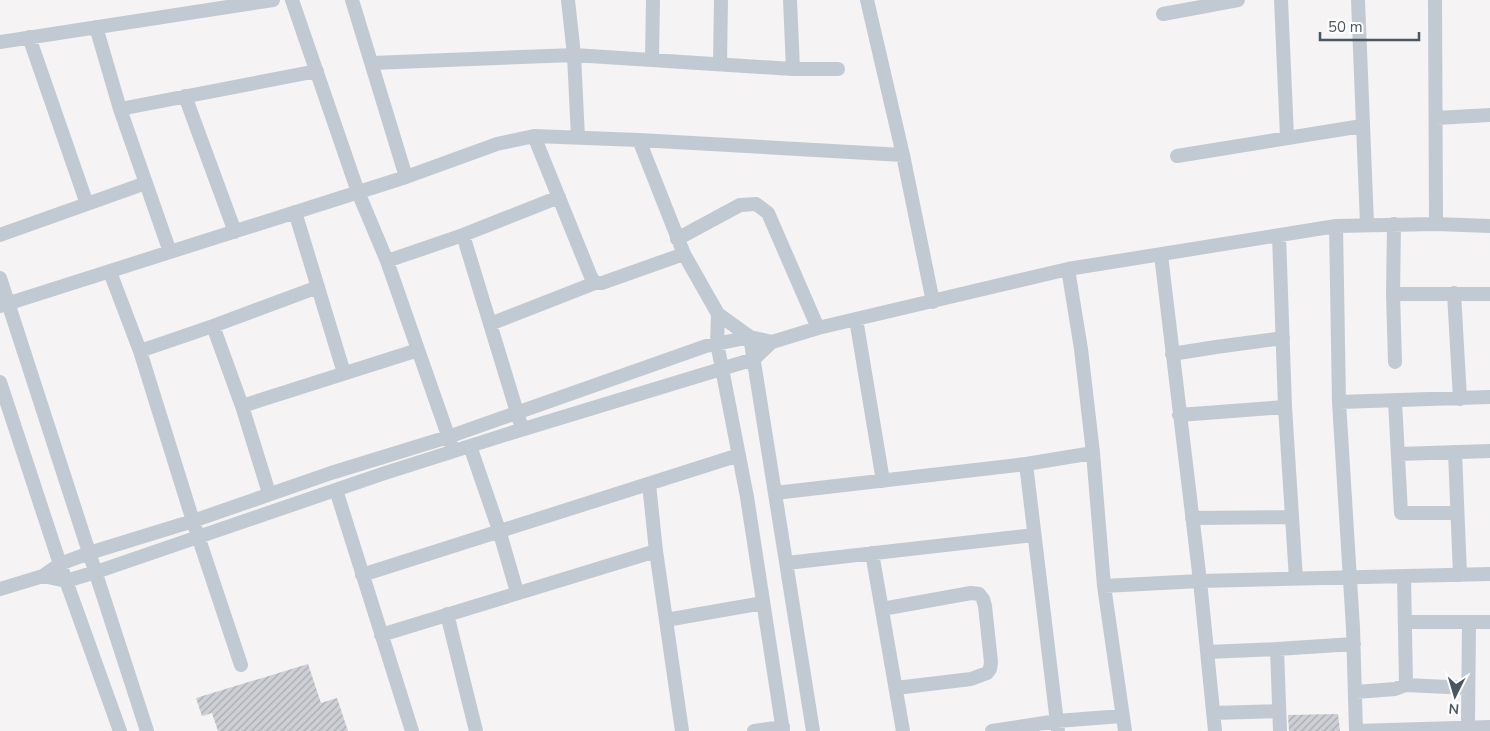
<svg xmlns="http://www.w3.org/2000/svg" width="1490" height="731" font-family="'Nunito Sans',sans-serif">
  <style>
    .building { fill: url(#building-hatch) }
    .lines { fill: none; stroke-linecap: round; stroke-linejoin: round }
    .minor { stroke: #c1cad2; stroke-width: 14 }
  </style>
  <defs>
    <pattern id="building-hatch" width="6" height="6" patternUnits="userSpaceOnUse" patternTransform="scale(1.25)"><rect width="6" height="6" fill="#cdcfd5"/><path d="M-1 1l2-2M0 6l6-6M5 7l2-2" fill="none" stroke="#a8abb0"/></pattern>
  </defs>
  <rect width="100%" height="100%" fill="#f5f3f3"/>
  <path class="building" d="M308,664L321,703L337,698L348,731H218L212,713L202,716L196,698Z
    M1338,714L1340,731H1289L1288,715Z"/>
  <g class="lines">
    <path class="minor" d="M292,0L358,192L387,261L451,444
      M352,0L406,177
      M568,0L574,55L578,138
      M790,0L793,69
      M867,0L903,155L933,302
      M1281,0L1287,137
      M1358,0L1367,224
      M1435,0L1436,224
      M1163,14L1238,0
      M96,27L120,109L170,252
      M29,37L87,204
      M0,42L273,0
      M652,60L653,0
      M372,63L574,55L793,69H838
      M720,64L721,0
      M185,96L235,232
      M120,109L317,71
      M1436,118L1490,115
      M534,136L591,277L595,283H602L684,254
      M639,140L684,254L718,314
      M1177,156L1362,126
      M295,212L344,373
      M1394,224L1393,294L1395,362
      M1336,226L1339,402
      M0,235L146,183
      M463,235L520,422
      M1279,235L1285,407L1296,579
      M677,239L740,205L756,204L768,213L818,328
      M1161,255L1200,581L1215,731
      M387,261L463,235L559,197
      M1068,269L1081,349L1093,453L1104,586L1125,731
      M110,272L140,351L193,521L241,665
      M0,278L147,731
      M1454,293L1460,399
      M1393,294H1490
      M0,306L406,177L497,144L534,136L639,140L903,155
      M856,319L883,481
      M490,324L595,283
      M772,342L750,337L706,346L448,437L331,473L193,521L89,553L60,564L43,576L66,581L96,572L382,474L514,432L754,359L772,342L818,328L1068,269L1336,226L1436,224L1490,226
      M140,351L213,326
      M1172,354L1216,347L1283,338
      M0,382L60,564L120,731
      M1395,401L1401,513H1457
      M242,406L213,326L318,287
      M1179,415L1285,407
      M470,446L499,530L517,592
      M1455,452L1460,575
      M1398,454L1490,451
      M1026,464L1058,731
      M649,484L656,551L682,731
      M336,490L412,731
      M269,493L242,406L418,350
      M775,493L1026,464L1093,453
      M1192,518L1292,517
      M872,553L903,731
      M787,563L1034,535
      M362,575L739,455
      M1404,576L1406,685
      M1104,586L1200,581L1490,574
      M0,589L43,576
      M882,609L971,593L979,594L983,599L985,606L991,662L990,669L987,673L971,679L896,688
      M447,614L476,731
      M666,620L763,603
      M1405,622H1490
      M381,635L656,551
      M1207,652L1277,649
      M1356,692L1395,689L1406,685L1468,688
      M1213,713L1279,711
      M1468,726L1469,622
      M754,731L783,727
      M783,731L747,497L717,343L718,314L750,337L813,731
      M992,731L1057,721L1122,716
      M1280,731L1277,649L1354,644
      M1356,731L1353,628L1339,402L1490,397
      M1356,731L1490,727"/>
  </g>
  <g transform="translate(1455 696) rotate(185)" stroke="#ffffff" stroke-width="4" paint-order="stroke">
  <path d="M0-4L9 19L0 12L-9 19Z" fill="#4a5661"/>
  <text y="-8" font-size="14" font-weight="bold" text-anchor="middle" fill="#4a5661">N</text>
  </g>
  <path d="M1320 32v8h99v-8" fill="none" stroke="#4a5661" stroke-width="2.5"/>
  <text x="1328" y="32" font-size="15" fill="#4a5661" stroke="#ffffff" stroke-width="4" paint-order="stroke">50 m</text>
</svg>
